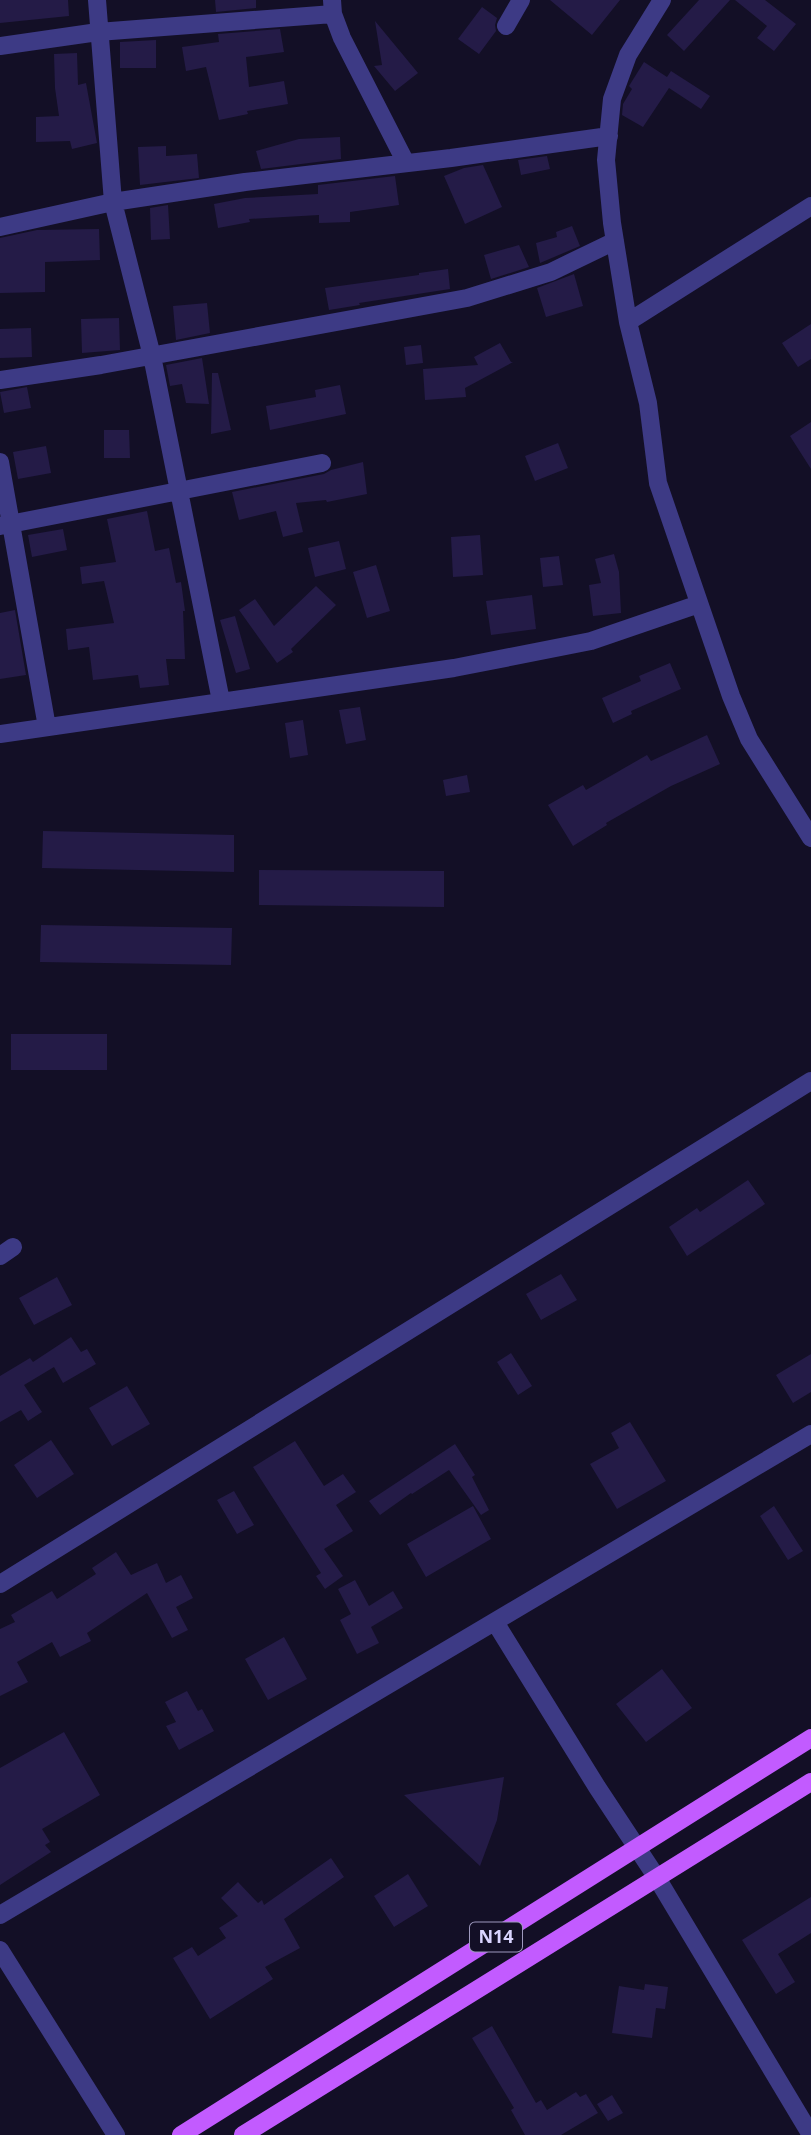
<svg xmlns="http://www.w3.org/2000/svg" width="811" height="2135" font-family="'Noto Sans',sans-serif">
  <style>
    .building { fill: #241b47 }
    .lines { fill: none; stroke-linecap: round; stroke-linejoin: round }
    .minor { stroke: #3d3a85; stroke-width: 18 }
    .primary { stroke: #c25bff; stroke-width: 18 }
    .labels { text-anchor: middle; stroke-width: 5; stroke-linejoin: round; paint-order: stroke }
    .shield { fill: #130f26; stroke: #9e99be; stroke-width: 2 }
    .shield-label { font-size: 18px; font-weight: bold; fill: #d9d4ff }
  </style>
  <rect width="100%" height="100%" fill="#130f26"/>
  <path class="building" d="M0,0H68L69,16L0,23Z
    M215,0H256V8L216,12Z
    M550,0H620L592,35Z
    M699,0H730L684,51L667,35Z
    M735,0H765L796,24L774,51L757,38L767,26Z
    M482,7L497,18L495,25L496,31L479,54L458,39Z
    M375,21L418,73L395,91L374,66L382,65Z
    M280,29L284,52L246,57L249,87L284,81L288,104L247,111L248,114L219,120L206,67L186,71L182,47L219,42L218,34Z
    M156,40V68H120V42Z
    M77,53L78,85L86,83L97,143L72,149L70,141L36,142V117L59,116L55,88L54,54Z
    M644,62L667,77L671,71L710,96L701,109L669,88L643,127L622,115L623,104L632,89L629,86Z
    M340,137L341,159L261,169L256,151L299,139Z
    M166,146V156L197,154L199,178L140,185L138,147Z
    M547,156L550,169L521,175L518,160Z
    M483,165L502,207L465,224L444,176L464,168Z
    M395,176L399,205L350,212V222L319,223V215L249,219L250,222L218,228L214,204L245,198L318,194V185Z
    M168,205L170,239L151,240L150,208Z
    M572,226L580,246L540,263L536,243L557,237L556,232Z
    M99,229L100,260L45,262V292L0,293V238L37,230Z
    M519,245L529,267L491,279L484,255Z
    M448,269L450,289L359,303L360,305L329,310L325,288L419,275V273Z
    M574,274L583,306L546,317L537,288Z
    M207,303L210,333L176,340L173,306Z
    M119,318L120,350L82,353L81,319Z
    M811,324V359L798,367L782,343Z
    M31,328L32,357L0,358V329Z
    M500,343L511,362H513L465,388L466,397L425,400L423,369L478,365L474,357Z
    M421,345L423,363L406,365L404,347Z
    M202,358L209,404L186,403L182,384L170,386L166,365Z
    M212,373H218L231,430L211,434Z
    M340,385L346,414L270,430L266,406L316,397L315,390Z
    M27,387L31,408L4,413L0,392Z
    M811,422V469L790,436Z
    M104,430H129L130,458H104Z
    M558,443L568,468L535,481L525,456Z
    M46,446L51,473L18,479L13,452Z
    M363,462L367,494L327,502L326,500L296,503L303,532L283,537L276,511L239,520L232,492L324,474L331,470Z
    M147,511L155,551L169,548L176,583L181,582L185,611H183L185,659H166L169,685L140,688L138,675L93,680L89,647L68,650L66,629L114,623L104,581L82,584L80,567L116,562L107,519Z
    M63,529L67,550L32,557L28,535Z
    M480,535L483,575L453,577L451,537Z
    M339,541L346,569L315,577L308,548Z
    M614,554L619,572L621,613L593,616L589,585L601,583L595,559Z
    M559,556L563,585L543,587L540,558Z
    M376,565L390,611L367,618L353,572Z
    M316,586L336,605L291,649L293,652L277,663L239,610L255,599L274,626Z
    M532,595L536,629L491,635L486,601Z
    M15,610L26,675L0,679V613Z
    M235,616L250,669L236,673L220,620Z
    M670,663L681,689L631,711L632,714L613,723L602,698L641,681L639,676Z
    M360,707L366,740L346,744L339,710Z
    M303,720L308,755L290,758L285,723Z
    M707,735L720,764L671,786L606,823L607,825L573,846L548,805L583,785L586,790L647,755L651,761Z
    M467,775L470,792L446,796L443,780Z
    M43,831L234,835V872L42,868Z
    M259,870L444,871V907L259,905Z
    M41,925L232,928L231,965L40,962Z
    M11,1034H107V1070H11Z
    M748,1180L765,1204L687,1256L669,1227L697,1208L700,1212Z
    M561,1274L577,1300L541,1320L526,1294Z
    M57,1277L72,1305L34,1325L19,1298Z
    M71,1337L81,1352L87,1349L96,1364L63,1383L54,1367L24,1385L42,1412L28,1421L21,1410L0,1422V1376L30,1358L33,1362Z
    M511,1353L532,1386L518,1395L497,1362Z
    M811,1354V1392L793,1403L776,1375Z
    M127,1386L150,1424L112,1446L89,1408Z
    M630,1422L666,1481L617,1509L590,1464L619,1448L611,1433Z
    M51,1440L74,1474L37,1498L14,1465Z
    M295,1441L324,1486L343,1474L356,1492L336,1505L353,1531L324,1549L343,1576L325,1589L316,1576L321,1573L253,1467Z
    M455,1444L475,1475L472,1477L489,1510L481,1515L449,1470L412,1494L411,1493L380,1515L369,1501Z
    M234,1491L254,1525L237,1534L217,1500Z
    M473,1506L491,1539L426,1577L407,1544Z
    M774,1506L803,1551L788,1560L760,1516Z
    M116,1552L131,1575L157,1563L166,1583L181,1575L193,1598L176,1607L188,1630L172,1638L147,1593L87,1633L91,1641L60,1657L52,1642L17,1662L28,1682L0,1696V1629L15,1622L11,1615L52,1591L57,1599L96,1574L92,1568Z
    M355,1580L369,1606L393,1591L403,1608L371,1627L379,1643L357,1654L340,1620L351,1614L338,1589Z
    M284,1637L307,1679L268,1700L245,1659Z
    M662,1669L692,1708L646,1742L616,1704Z
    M187,1691L198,1711L202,1709L214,1731L179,1750L166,1726L176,1722L165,1702Z
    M64,1732L100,1795L42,1829L50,1842L45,1845L51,1852L0,1885V1768Z
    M504,1777L497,1820L480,1866L404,1795Z
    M331,1858L344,1877L284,1919L300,1948L265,1967L273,1979L210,2019L173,1958L192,1947L198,1956L226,1938L219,1928L238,1916L221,1898L238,1882L258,1903L262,1900L264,1905Z
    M408,1874L428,1906L394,1927L374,1896Z
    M811,1897V1933L778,1954L795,1982L776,1994L742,1940Z
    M645,1984L668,1987L665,2009L656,2008L652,2038L612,2033L619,1986L644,1990Z
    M492,2026L536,2103L541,2100L547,2110L576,2092L580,2097L586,2094L598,2113L561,2135H525L511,2110L514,2108L472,2038Z
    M612,2095L623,2113L608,2121L597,2104Z"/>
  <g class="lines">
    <path class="minor" d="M97,0L113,202L152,356L221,701
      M332,0L333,14L342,38L406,163
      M662,0L628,55L612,99L606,160L612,223L628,322L648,403L658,483L731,696L749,739L811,838
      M506,26L521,0
      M0,46L98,32L333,14
      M0,227L113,202L245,182L451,158L609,136
      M628,322L811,206
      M0,380L101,365L467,298L551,272L615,241
      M0,462L47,727
      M0,526L322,463
      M0,734L454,668L591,641L699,604
      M0,1256L13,1247
      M0,1584L811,1081
      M495,1622L597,1787L657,1878L811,2135
      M0,1915L811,1434
      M0,1950L116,2135"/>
    <path class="primary" d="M181,2135L811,1738
      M243,2135L811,1782"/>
  </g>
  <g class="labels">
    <rect class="shield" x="470" y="1922.5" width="52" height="29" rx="5"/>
    <g class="shield-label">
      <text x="496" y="1943">N14</text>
    </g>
  </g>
</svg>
